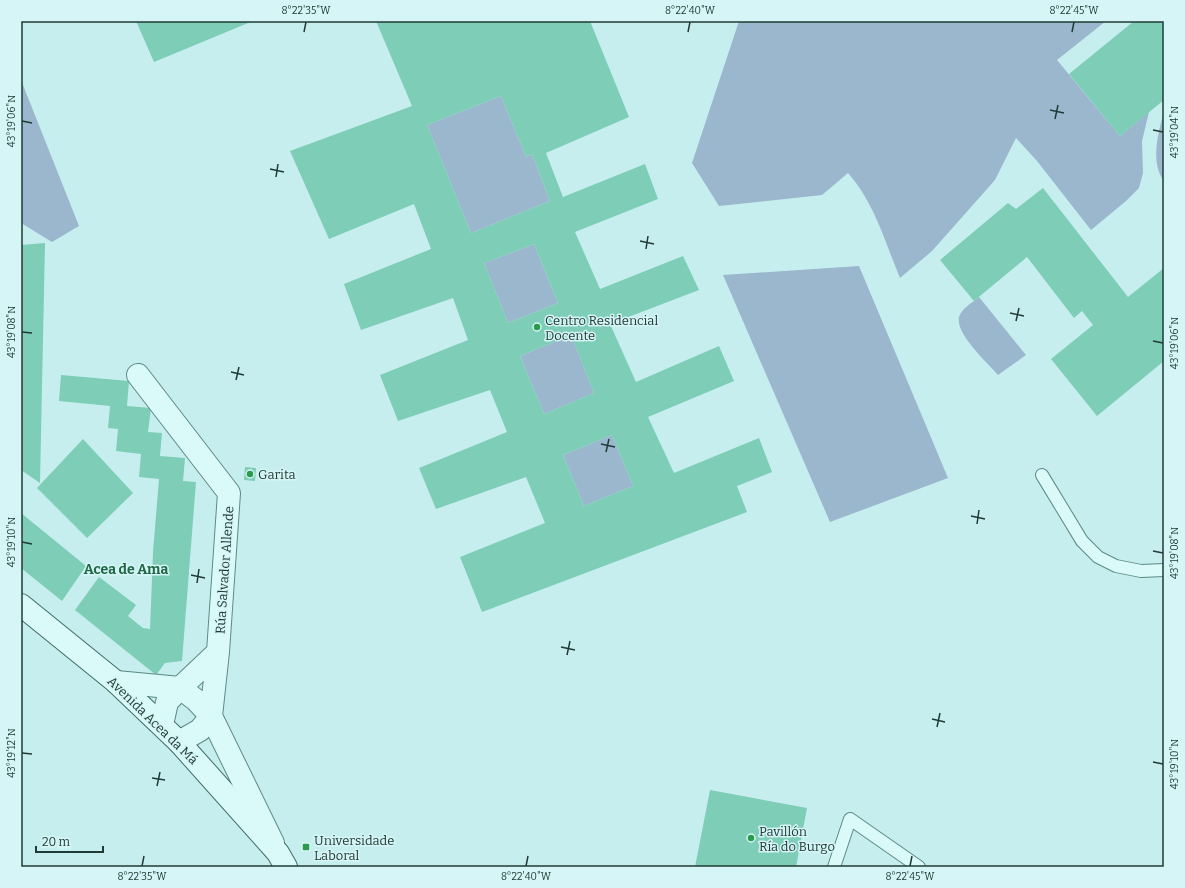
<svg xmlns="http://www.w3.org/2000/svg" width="1185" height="888" font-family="Bitter,serif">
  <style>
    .green { fill: #9ab7cd }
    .building { fill: #7dcdb7; fill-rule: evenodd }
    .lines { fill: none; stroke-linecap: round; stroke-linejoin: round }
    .service-casing { stroke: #5c8a83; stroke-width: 14 }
    .minor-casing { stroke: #5c8a83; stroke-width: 24 }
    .secondary-casing { stroke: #3f6c64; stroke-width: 24 }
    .service { stroke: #daf9f9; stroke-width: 12 }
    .minor { stroke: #daf9f9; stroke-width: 22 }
    .secondary { stroke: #daf9f9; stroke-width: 22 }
    .ticks { fill: none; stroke: #203b35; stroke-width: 1.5 }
    .poi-dot { fill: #2c9a4d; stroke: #d6f5f6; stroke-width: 1.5 }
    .labels { text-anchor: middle; stroke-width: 3; stroke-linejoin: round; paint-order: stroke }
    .poi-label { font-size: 13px; fill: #203b35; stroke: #d6f5f6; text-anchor: start }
    .street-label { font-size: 13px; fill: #203b35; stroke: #d6f5f6 }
    .neighbourhood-label { font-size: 14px; font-weight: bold; fill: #1f6745; stroke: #d6f5f6 }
    .neatline { fill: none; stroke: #203b35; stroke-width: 1.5 }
    .ticks-label { font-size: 10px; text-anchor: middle; fill: #203b35 }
  </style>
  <rect width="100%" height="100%" fill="#c7eeef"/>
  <path class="green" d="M739,21H1106L1057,60L1120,136L1149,112L1142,141L1143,173L1139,188L1126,201L1091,230L1037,161L1016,138L995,180L932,251L900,278C885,242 874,202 848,173L822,195L719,206L692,163Z
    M21,80L79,226L52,242L21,223Z
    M501,96L526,157L532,154L550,201L471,233L427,125Z
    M1164,112V181C1150,163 1158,132 1164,112Z
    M534,244L558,303L508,323L484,263Z
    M859,266L948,478L830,522L723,275Z
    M979,297L1026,355L998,375C988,363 955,334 959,317C962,308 972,303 979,297Z
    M571,335L594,393L544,414L520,356Z
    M612,435L633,486L584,506L563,455Z"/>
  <path class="building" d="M136,21H253L154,62Z
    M376,21H590L629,117L546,153L563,197L645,164L658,199L575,232L600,289L683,256L699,290L610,324L636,382L719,346L734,381L648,417L674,473L759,438L772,472L737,486L747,512L482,612L460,557L545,523L526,477L436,509L419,468L507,432L490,390L398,421L380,375L468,340L453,298L361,330L344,284L431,249L414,204L329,239L290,151L412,106ZM501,96L526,157L532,154L550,201L471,233L427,125ZM534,244L558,303L508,323L484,263ZM571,335L594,393L544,414L520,356ZM612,435L633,486L584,506L563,455Z
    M1134,21H1164V100L1120,136L1069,74Z
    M1043,188L1128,297L1164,268V361L1097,416L1051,359L1093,325L1082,311L1074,318L1027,257L974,301L940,260L1008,203L1016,209Z
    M45,243L40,483L21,470V245Z
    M61,375L129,381L127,406L151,408L148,432L162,433L160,456L185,458L183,481L196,482L182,661L165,663L156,675L75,610L99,577L136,605L128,616L143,628L150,629L153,552L159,479L139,477L141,454L116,451L118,429L108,428L110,406L59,401Z
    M83,439L133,493L87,538L37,488Z
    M245,467L256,468L255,481L244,480Z
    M21,513L86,566L62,601L21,568Z
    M710,790L807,808L796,867H695Z"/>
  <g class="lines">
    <g class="service-casing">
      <path id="service" d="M1042,475L1082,541L1098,557L1116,566L1141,571L1164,570
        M834,867L850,819L919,867"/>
    </g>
    <g class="minor-casing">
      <path id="minor" d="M138,375L229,493L218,652L211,716L273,843
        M116,682L180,688L218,652
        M162,725L167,702L180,688L196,700L211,716L200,730L179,742"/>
    </g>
    <g class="secondary-casing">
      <path id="secondary" d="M21,605L116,682L179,742L278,853L286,867"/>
    </g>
    <use href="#service" class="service"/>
    <use href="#minor" class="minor"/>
    <use href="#secondary" class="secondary"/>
  </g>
  <path class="ticks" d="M304,32L306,22M688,32L690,22M1072,32L1074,22M1050,110L1064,113M1055,119L1058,105M22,121L32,123M1153,130L1163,132M270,169L284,172M276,177L278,164M640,241L654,244M646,249L648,236M1010,313L1024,316M1016,321L1019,308M22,332L32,333M1153,341L1163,343M231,372L244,375M236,380L239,367M601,444L615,447M606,452L609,439M971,516L985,519M977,524L979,510M22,542L32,544M1153,551L1163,553M191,575L205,578M197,583L199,569M561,647L575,650M567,655L570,641M932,719L945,722M937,727L940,713M22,753L32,754M1153,762L1163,764M152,778L165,780M157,786L160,772M142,866L144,856M526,866L528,856M910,866L912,856"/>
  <g class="poi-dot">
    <circle cx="537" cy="327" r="4"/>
    <circle cx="250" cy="474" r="4"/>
    <circle cx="751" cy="838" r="4"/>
    <rect x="302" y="843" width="8" height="8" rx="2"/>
  </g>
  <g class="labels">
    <g class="poi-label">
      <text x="545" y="325">Centro Residencial<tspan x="545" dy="15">Docente</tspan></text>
      <text x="258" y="479">Garita</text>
      <text x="759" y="836">Pavillón<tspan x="759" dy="15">Ría do Burgo</tspan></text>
      <text x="314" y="845">Universidade<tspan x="314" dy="15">Laboral</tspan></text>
    </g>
    <g class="street-label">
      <text transform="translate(224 570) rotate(-86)" y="5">Rúa Salvador Allende</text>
      <text transform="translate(153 720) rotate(44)" y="5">Avenida Acea da Má</text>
    </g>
    <g class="neighbourhood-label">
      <text x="126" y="574">Acea de Ama</text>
    </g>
  </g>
  <rect width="1185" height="888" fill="none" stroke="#d6f5f6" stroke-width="44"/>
  <path d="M36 846v6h67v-6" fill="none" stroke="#203b35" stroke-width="2"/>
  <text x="42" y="846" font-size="12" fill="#203b35" stroke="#d6f5f6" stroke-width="3" paint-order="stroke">20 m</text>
  <rect x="22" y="22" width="1141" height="844" class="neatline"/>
  <g class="ticks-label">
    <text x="306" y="14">8°22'35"W</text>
    <text x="690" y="14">8°22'40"W</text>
    <text x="1074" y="14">8°22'45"W</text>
    <text transform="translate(11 121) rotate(-90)" y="4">43°19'06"N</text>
    <text transform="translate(1174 132) rotate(-90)" y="4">43°19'04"N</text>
    <text transform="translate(11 332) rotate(-90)" y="4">43°19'08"N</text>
    <text transform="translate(1174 343) rotate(-90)" y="4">43°19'06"N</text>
    <text transform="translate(11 542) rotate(-90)" y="4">43°19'10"N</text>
    <text transform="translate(1174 553) rotate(-90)" y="4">43°19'08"N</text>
    <text transform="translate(11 753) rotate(-90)" y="4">43°19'12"N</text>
    <text transform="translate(1174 764) rotate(-90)" y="4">43°19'10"N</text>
    <text x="142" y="880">8°22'35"W</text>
    <text x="526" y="880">8°22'40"W</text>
    <text x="910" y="880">8°22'45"W</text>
  </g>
</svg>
